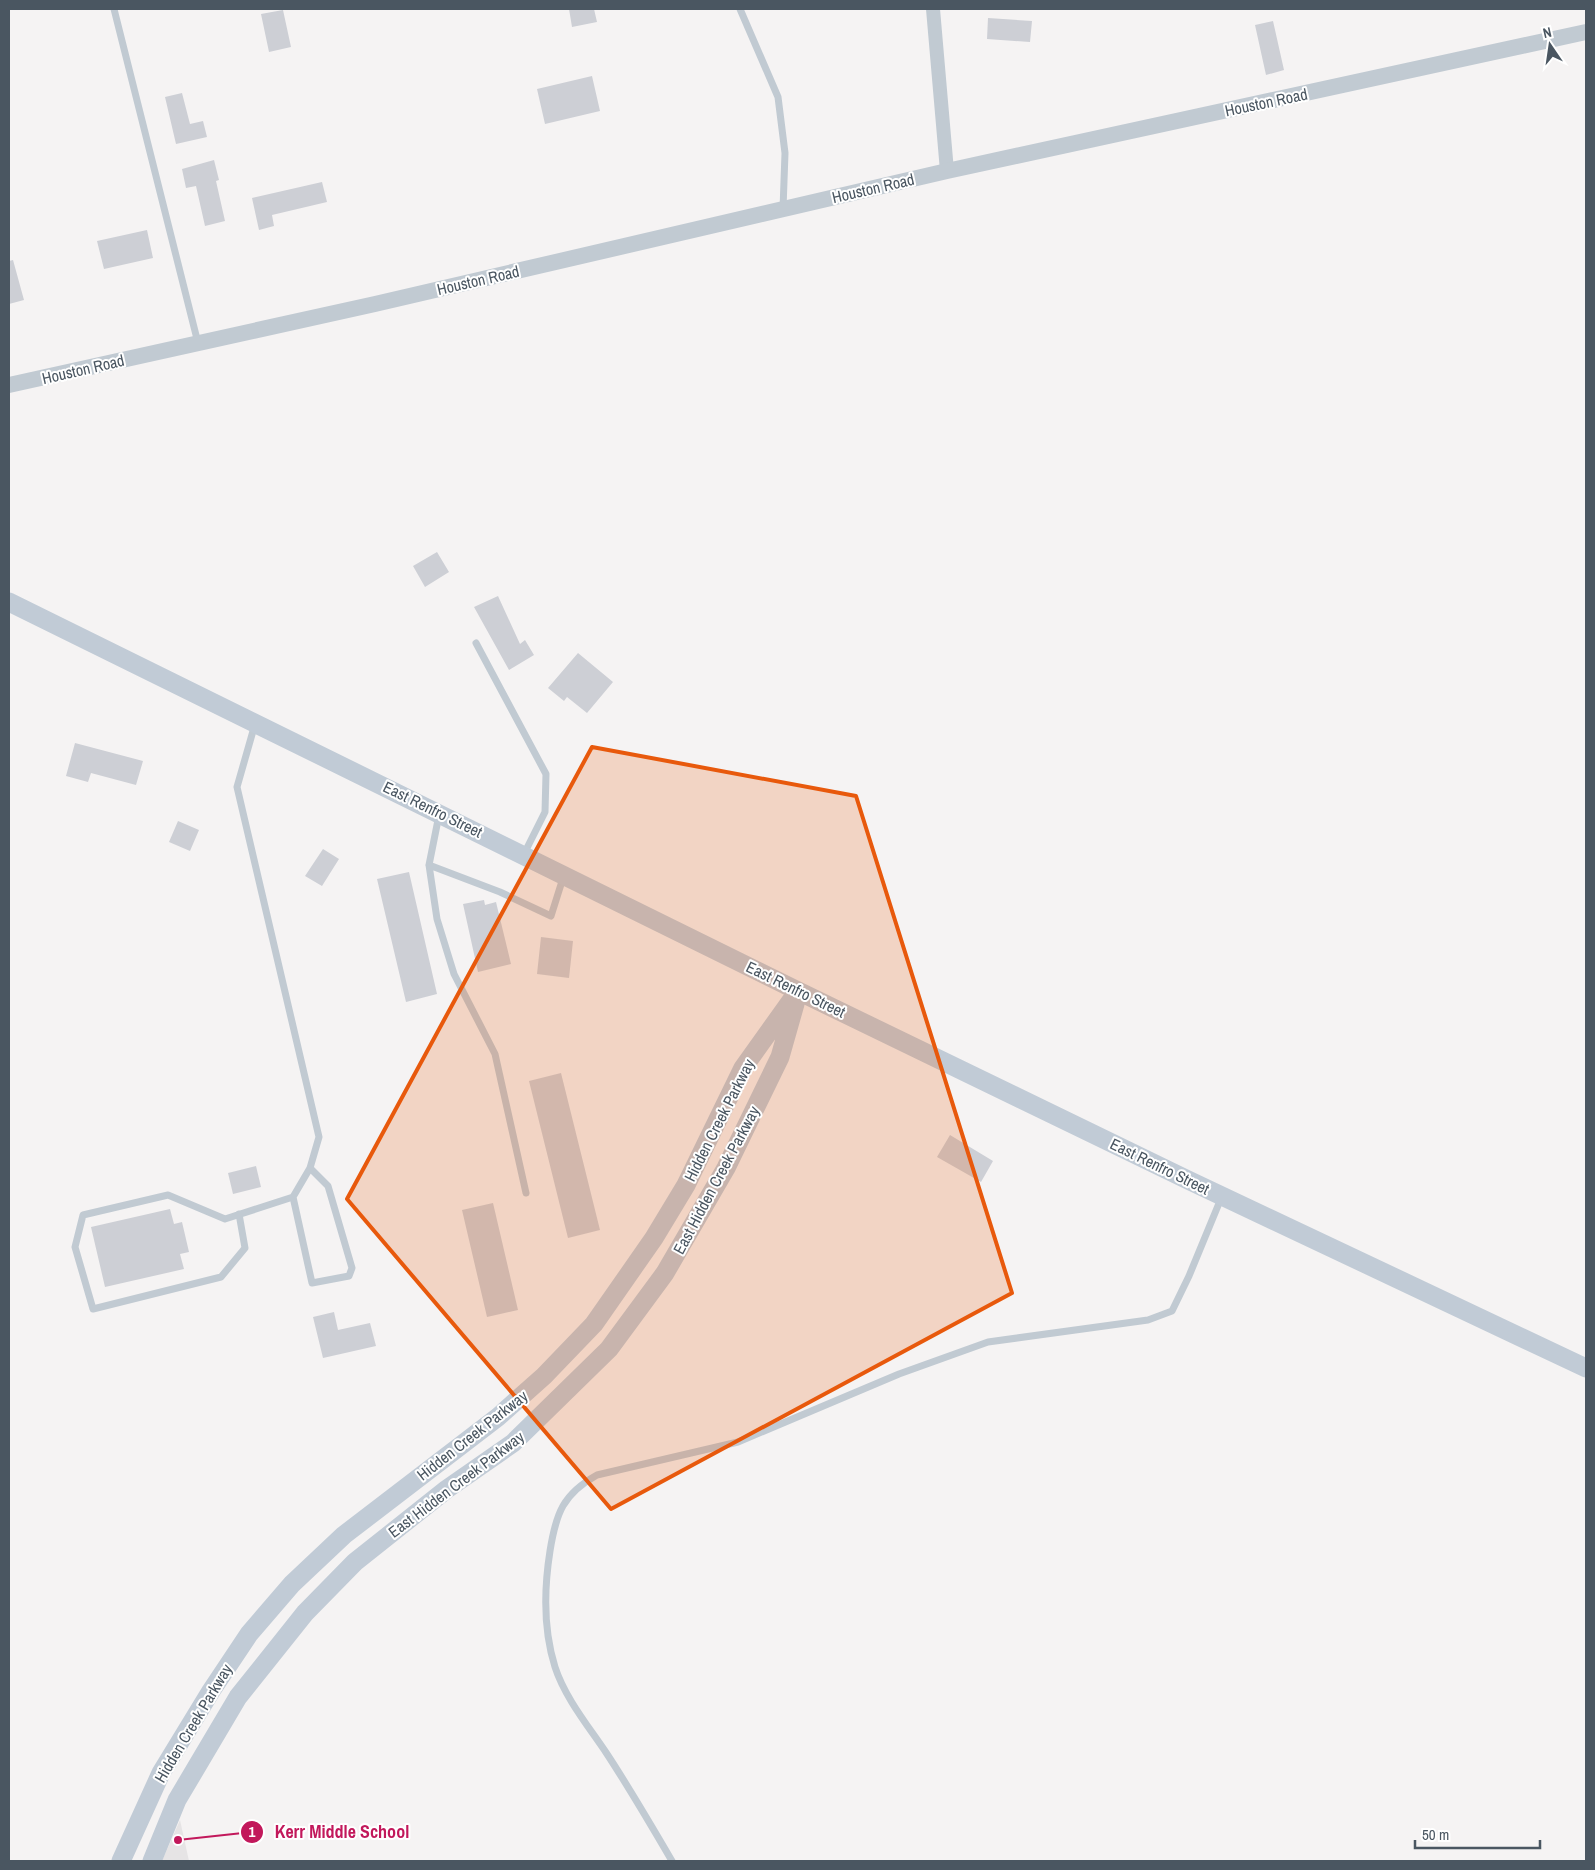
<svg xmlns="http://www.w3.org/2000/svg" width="1595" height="1870" font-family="'Archivo Narrow',sans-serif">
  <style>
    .education { fill: #e6e4e5 }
    .building { fill: #cdcfd5 }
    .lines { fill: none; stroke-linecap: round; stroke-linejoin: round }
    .service { stroke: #c1cad2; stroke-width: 7 }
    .minor { stroke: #c1cad2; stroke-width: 14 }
    .tertiary { stroke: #c1cad2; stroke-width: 16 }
    .secondary { stroke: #c1cbd6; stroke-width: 19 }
    .marked { fill: #e8590c; fill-opacity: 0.2; stroke: #e8590c; stroke-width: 4; stroke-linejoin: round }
    .labels { text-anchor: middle; stroke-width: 4; stroke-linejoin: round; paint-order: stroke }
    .street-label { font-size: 16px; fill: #4a5661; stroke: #fff }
    .leader { fill: none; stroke: #c2185b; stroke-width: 2 }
    .callout-dot { fill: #c2185b; stroke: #fff; stroke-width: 2 }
    .mark-label { font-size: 15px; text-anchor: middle; font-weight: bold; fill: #fff }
    .callout-label { font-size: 18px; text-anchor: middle; font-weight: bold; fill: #c2185b; stroke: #fff; stroke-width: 4; stroke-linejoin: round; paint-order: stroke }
  </style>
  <rect width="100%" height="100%" fill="#f5f3f3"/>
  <path class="education" d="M180,1820L189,1861H162Z"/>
  <path class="building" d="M569,9H594L597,22L572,27Z
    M283,10L291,47L269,52L261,14Z
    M988,18L1032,21L1030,42L987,39Z
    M1273,21L1284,70L1266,75L1255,25Z
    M592,76L600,111L545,124L537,89Z
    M182,93L190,124L203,121L207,137L176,144L165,97Z
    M214,160L219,180L216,181L225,221L205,226L196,186L186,188L182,169Z
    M322,182L327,202L272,215L274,226L259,230L252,198Z
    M147,230L153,258L104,269L97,241Z
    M13,260L24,300L9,304V261Z
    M437,552L449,572L425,587L413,566Z
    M498,596L520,644L525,640L534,655L509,670L474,607Z
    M578,653L613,682L587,713L567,697L564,701L548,688Z
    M75,743L143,761L136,785L91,773L88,782L66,776Z
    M178,821L199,830L190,851L169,842Z
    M323,849L339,859L322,886L305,876Z
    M409,872L437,994L406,1002L377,879Z
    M484,900L485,905L496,902L511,964L478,972L463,904Z
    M541,937L573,941L569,978L537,974Z
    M561,1073L600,1230L568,1238L529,1081Z
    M950,1135L993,1161L981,1182L937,1157Z
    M256,1166L261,1187L233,1194L228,1173Z
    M493,1203L518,1310L487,1317L462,1210Z
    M170,1209L174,1224L182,1222L189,1252L180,1254L184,1269L105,1287L91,1227Z
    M334,1312L338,1330L370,1323L376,1346L323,1358L313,1317Z"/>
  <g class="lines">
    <path class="service" d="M114,9L198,343
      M740,9L778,97L785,153L783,209
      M476,643L546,774L545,812L524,854
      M439,815L429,865L437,919L454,974L495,1054L526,1193
      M429,865L500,892L551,916L563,878
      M293,1197L312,1283L349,1276L352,1268L328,1186L310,1168
      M239,1214L245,1248L221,1277L93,1309L75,1247L83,1215L168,1195L225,1219L293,1197L310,1168L319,1137L237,787L255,724
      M672,1861C651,1825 630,1789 607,1754C589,1727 565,1698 555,1667C543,1629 544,1589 550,1551C556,1513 563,1494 597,1475L738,1442L899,1374L988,1342L1148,1320L1172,1311L1189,1276L1222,1196"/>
    <path class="minor" d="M933,9L947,171"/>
    <path class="tertiary" d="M9,385L375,304L947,171L1586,32"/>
    <path class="secondary" d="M9,602L798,991L1188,1180L1586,1368
      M121,1861L161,1773L211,1691L249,1634L292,1584L344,1535L498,1417L544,1376L594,1324L654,1238L686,1185L743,1068L798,991
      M152,1861L177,1800L238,1697L305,1613L355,1562L447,1489L513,1443L609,1349L665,1273L726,1168L780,1057L795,1004"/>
  </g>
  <path class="marked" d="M592,747L856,796L1012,1293L611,1509L347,1199Z"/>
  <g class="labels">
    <g class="street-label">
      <text transform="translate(1266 102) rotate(-12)" y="6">Houston Road</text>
      <text transform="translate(873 188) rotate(-13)" y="6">Houston Road</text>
      <text transform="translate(478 280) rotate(-13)" y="6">Houston Road</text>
      <text transform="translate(83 369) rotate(-13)" y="6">Houston Road</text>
      <text transform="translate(433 809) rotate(26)" y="6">East Renfro Street</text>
      <text transform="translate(796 989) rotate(26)" y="6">East Renfro Street</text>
      <text transform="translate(719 1120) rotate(-63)" y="6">Hidden Creek Parkway</text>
      <text transform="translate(1160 1166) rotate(26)" y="6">East Renfro Street</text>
      <text transform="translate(716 1180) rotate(-62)" y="6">East Hidden Creek Parkway</text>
      <text transform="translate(472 1435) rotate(-38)" y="6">Hidden Creek Parkway</text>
      <text transform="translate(456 1484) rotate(-37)" y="6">East Hidden Creek Parkway</text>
      <text transform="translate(193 1723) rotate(-59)" y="6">Hidden Creek Parkway</text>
    </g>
  </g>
  <path class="leader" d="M178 1840L252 1832"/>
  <g class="callout-dot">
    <circle cx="178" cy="1840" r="5"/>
    <circle cx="252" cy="1832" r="12"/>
  </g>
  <g class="mark-label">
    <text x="252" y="1837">1</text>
  </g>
  <g class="callout-label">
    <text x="342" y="1838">Kerr Middle School</text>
  </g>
  <rect width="1595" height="1870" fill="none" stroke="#4a5661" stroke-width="20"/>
  <g transform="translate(1550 45) rotate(347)" stroke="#ffffff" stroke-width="4" paint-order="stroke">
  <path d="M0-4L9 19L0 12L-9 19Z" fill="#4a5661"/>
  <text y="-8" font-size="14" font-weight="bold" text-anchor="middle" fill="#4a5661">N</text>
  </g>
  <path d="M1415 1840v8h125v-8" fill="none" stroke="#4a5661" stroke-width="2.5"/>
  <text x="1422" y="1840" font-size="15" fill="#4a5661" stroke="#ffffff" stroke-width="4" paint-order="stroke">50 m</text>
</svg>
